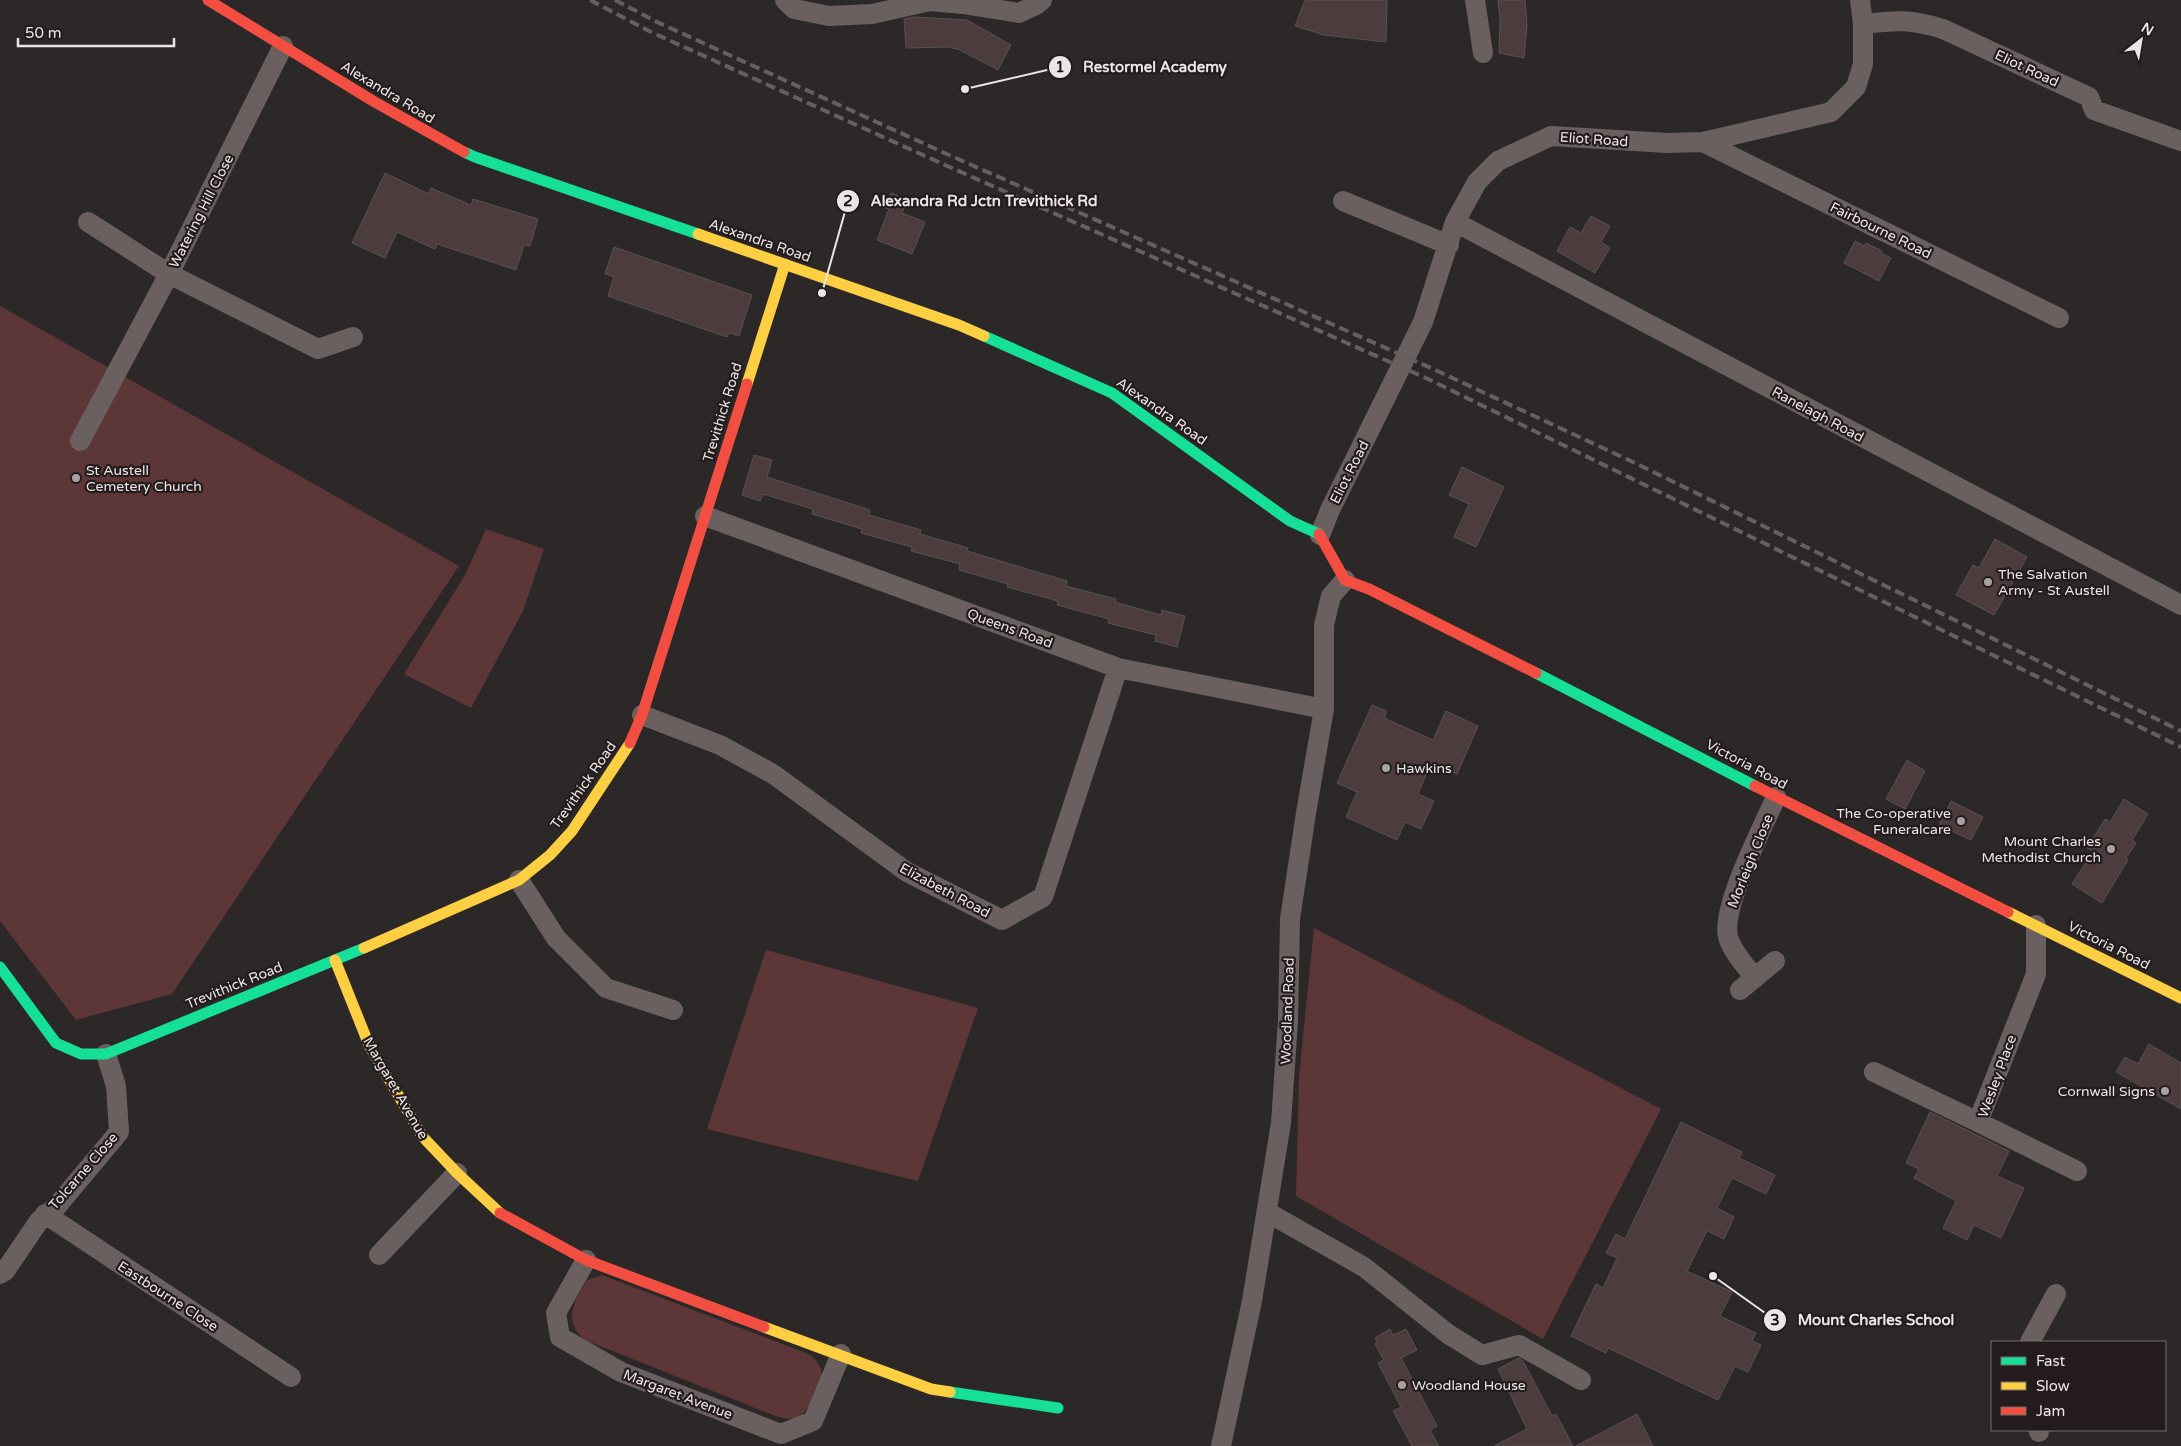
<svg xmlns="http://www.w3.org/2000/svg" width="2181" height="1446" font-family="'Varela Round',sans-serif">
  <style>
    .green { fill: #5d3638 }
    .building { fill: #4c3c3d; stroke: #575353 }
    .lines { fill: none; stroke-linecap: round; stroke-linejoin: round }
    .street { stroke: #6b6060; stroke-width: 20 }
    .fast { stroke: #16e098; stroke-width: 11 }
    .slow { stroke: #ffcf43; stroke-width: 11 }
    .jam { stroke: #f24e42; stroke-width: 11 }
    .rail { stroke: #665f5f; stroke-width: 4; stroke-dasharray: 10 5; stroke-linecap: butt }
    .poi-dot { fill: #a8a3a3; stroke: #241c1c; stroke-width: 2 }
    .labels { text-anchor: middle; stroke-width: 4.5; stroke-linejoin: round; paint-order: stroke }
    .street-label { font-size: 14px; fill: #ebe5e5; stroke: #241c1c }
    .poi-label { font-size: 14px; fill: #ebe5e5; stroke: #241c1c; text-anchor: start }
    .leader { fill: none; stroke: #ebe5e5; stroke-width: 2 }
    .callout-dot { fill: #ebe5e5; stroke: #241c1c; stroke-width: 2 }
    .mark-label { font-size: 15px; text-anchor: middle; font-weight: bold; fill: #111 }
    .callout-label { font-size: 15px; text-anchor: middle; font-weight: bold; fill: #ebe5e5; stroke: #241c1c; stroke-width: 4.5; stroke-linejoin: round; paint-order: stroke }
  </style>
  <rect width="100%" height="100%" fill="#2c2828"/>
  <path class="green" d="M0,306L459,566L172,994L76,1020L0,921Z
    M486,529L544,549L523,611L471,708L404,674L465,575Z
    M1314,928L1661,1109L1543,1339L1296,1196L1299,1076Z
    M766,950L978,1008L918,1181L707,1129Z
    M602,1275L811,1355C816,1361 822,1367 822,1375C822,1381 817,1388 814,1394C804,1417 799,1424 773,1415L585,1340C562,1321 574,1301 587,1280Z"/>
  <path class="building" d="M1305,0H1387L1386,42L1324,35L1295,26Z
    M1498,0H1525L1527,25L1524,58L1499,53L1500,21Z
    M915,17L967,20L1011,45L998,70L960,50L949,47L906,48L904,19Z
    M385,173L429,194L431,188L471,205L473,199L538,219L530,246L524,245L516,270L437,244L435,249L397,232L385,258L352,243Z
    M891,193L908,200L902,213L925,222L912,254L877,240L889,209L885,208Z
    M1591,216L1610,226L1601,242L1610,248L1595,273L1557,251L1570,227L1581,233Z
    M1855,241L1864,246L1866,243L1882,251L1881,253L1891,258L1879,281L1844,263Z
    M614,247L752,295L739,336L729,333L727,337L608,296L614,277L605,274Z
    M754,455L772,460L767,477L870,510L869,515L921,530L920,534L968,548L967,551L1067,581L1066,586L1116,599L1115,602L1161,615L1162,610L1185,616L1177,647L1155,641L1156,635L1108,623L1109,619L1057,605L1058,601L1007,587L1008,584L959,570L960,564L911,551L912,547L861,533L862,529L812,514L813,509L763,494L760,501L742,495Z
    M1462,467L1504,487L1476,547L1454,537L1469,504L1449,495Z
    M1995,539L2027,557L1994,615L1956,595L1973,565L1979,568Z
    M1372,705L1387,711L1384,718L1433,740L1446,711L1478,726L1457,774L1431,763L1418,794L1434,801L1421,829L1405,822L1397,840L1346,817L1357,792L1337,783Z
    M1907,760L1925,771L1905,809L1886,799Z
    M2124,799L2148,814L2132,840L2136,843L2126,858L2128,860L2102,903L2072,884L2093,851L2087,848L2105,819L2110,822Z
    M1951,801L1983,817L1971,840L1939,825Z
    M2149,1044L2181,1063V1109L2116,1072L2125,1057L2138,1064Z
    M1930,1112L2009,1151L1997,1176L2024,1188L2001,1238L1974,1225L1967,1240L1943,1228L1956,1201L1914,1178L1919,1169L1906,1163Z
    M1681,1122L1742,1152L1739,1158L1775,1175L1766,1194L1732,1178L1717,1208L1734,1217L1724,1239L1707,1231L1687,1271L1732,1292L1720,1316L1756,1333L1752,1341L1761,1345L1748,1372L1735,1366L1718,1400L1608,1348L1606,1353L1571,1336L1596,1284L1603,1288L1617,1258L1606,1253L1616,1234L1625,1239Z
    M1390,1329L1393,1335L1406,1329L1417,1350L1401,1358L1437,1426L1430,1430L1439,1446H1412L1393,1411L1401,1407L1378,1363L1384,1360L1375,1344L1377,1342L1375,1338Z
    M1519,1358L1523,1361L1552,1416L1556,1414L1573,1446H1494L1527,1429L1498,1369Z
    M1637,1414L1653,1446H1576Z"/>
  <g class="lines">
    <path class="street" d="M785,0L794,9L829,16L872,14L930,1L963,4L1019,13L1036,5L1042,0
      M1475,0L1483,53
      M1863,24C1896,20 1911,19 1943,29L2089,97L2094,110L2181,141
      M283,46L169,274L318,349L353,337
      M1703,142L2059,318
      M1343,201L1449,245
      M1455,222L2181,605
      M80,441L169,274L88,222
      M705,516L1118,668L1324,709
      M1320,535L1330,510L1423,322L1455,222L1477,182L1498,161L1551,136L1667,143L1703,142L1831,112L1856,87L1863,64V24L1860,0
      M642,715L720,745L773,774L907,872L1002,920L1043,897L1118,668
      M519,880L556,938L606,988L673,1010
      M2036,925V974L1978,1122L2077,1171
      M1755,978C1745,965 1733,953 1728,937C1721,907 1763,827 1776,797
      M1740,990L1775,961
      M1874,1072L1978,1122
      M1267,1212L1364,1267L1448,1334L1482,1355L1519,1345L1581,1380
      M45,1214L291,1377
      M379,1255L457,1173
      M586,1260L556,1313L560,1337L621,1372L781,1434L813,1421L841,1354
      M0,1274L5,1271L39,1221L57,1206L119,1132L116,1086L106,1054
      M2030,1342L2056,1294
      M2039,1432V1430
      M1221,1446L1252,1301L1281,1123L1288,1021L1290,919L1306,813L1324,709V625L1331,596L1345,580"/>
    <path class="fast" d="M464,152L475,157L698,234
      M984,336L1112,393L1290,521L1319,534
      M1536,673L1755,786
      M0,967L56,1043L81,1054H106L364,948
      M950,1392L1058,1408"/>
    <path class="slow" d="M698,234L959,325L984,336
      M747,384L785,264
      M2008,912L2181,998
      M364,948L519,880L550,855L572,831L630,743
      M335,960L369,1045L422,1136L457,1173L500,1213
      M764,1327L931,1389L950,1392"/>
    <path class="jam" d="M208,0L373,101L464,152
      M1319,534L1345,580L1369,589L1536,673
      M630,743L642,715L747,384
      M1755,786L2008,912
      M500,1213L586,1260L764,1327"/>
    <path class="rail" d="M590,0L651,32L945,165L1426,378L2181,747
      M615,0L657,22L949,155L1431,368L1633,462L2181,731"/>
  </g>
  <g class="poi-dot">
    <circle cx="76" cy="478" r="5"/>
    <circle cx="1988" cy="582" r="5"/>
    <circle cx="1386" cy="768" r="5"/>
    <circle cx="1961" cy="821" r="5"/>
    <circle cx="2111" cy="849" r="5"/>
    <circle cx="2165" cy="1091" r="5"/>
    <circle cx="1402" cy="1385" r="5"/>
  </g>
  <g class="labels">
    <g class="street-label">
      <text transform="translate(2027 68) rotate(25)" y="5">Eliot Road</text>
      <text transform="translate(388 92) rotate(31)" y="5">Alexandra Road</text>
      <text transform="translate(1594 139) rotate(4)" y="5">Eliot Road</text>
      <text transform="translate(201 211) rotate(-63)" y="5">Watering Hill Close</text>
      <text transform="translate(1881 230) rotate(26)" y="5">Fairbourne Road</text>
      <text transform="translate(760 240) rotate(19)" y="5">Alexandra Road</text>
      <text transform="translate(1162 411) rotate(35)" y="5">Alexandra Road</text>
      <text transform="translate(722 412) rotate(-73)" y="5">Trevithick Road</text>
      <text transform="translate(1818 414) rotate(28)" y="5">Ranelagh Road</text>
      <text transform="translate(1349 472) rotate(-63)" y="5">Eliot Road</text>
      <text transform="translate(1010 628) rotate(20)" y="5">Queens Road</text>
      <text transform="translate(1747 764) rotate(28)" y="5">Victoria Road</text>
      <text transform="translate(583 785) rotate(-55)" y="5">Trevithick Road</text>
      <text transform="translate(1750 861) rotate(-68)" y="5">Morleigh Close</text>
      <text transform="translate(945 890) rotate(28)" y="5">Elizabeth Road</text>
      <text transform="translate(2109 945) rotate(27)" y="5">Victoria Road</text>
      <text transform="translate(234 985) rotate(-22)" y="5">Trevithick Road</text>
      <text transform="translate(1287 1011) rotate(-88)" y="5">Woodland Road</text>
      <text transform="translate(1997 1076) rotate(-70)" y="5">Wesley Place</text>
      <text transform="translate(396 1088) rotate(60)" y="5">Margaret Avenue</text>
      <text transform="translate(83 1171) rotate(-49)" y="5">Tolcarne Close</text>
      <text transform="translate(168 1296) rotate(33)" y="5">Eastbourne Close</text>
      <text transform="translate(678 1394) rotate(21)" y="5">Margaret Avenue</text>
    </g>
    <g class="poi-label">
      <text x="86" y="475">St Austell<tspan x="86" dy="16">Cemetery Church</tspan></text>
      <text x="1998" y="579">The Salvation<tspan x="1998" dy="16">Army - St Austell</tspan></text>
      <text x="1396" y="773">Hawkins</text>
      <text x="1951" y="818" text-anchor="end">The Co-operative<tspan x="1951" dy="16">Funeralcare</tspan></text>
      <text x="2101" y="846" text-anchor="end">Mount Charles<tspan x="2101" dy="16">Methodist Church</tspan></text>
      <text x="2155" y="1096" text-anchor="end">Cornwall Signs</text>
      <text x="1412" y="1390">Woodland House</text>
    </g>
  </g>
  <path class="leader" d="M965 89L1060 67M822 293L848 201M1713 1276L1775 1320"/>
  <g class="callout-dot">
    <circle cx="965" cy="89" r="5"/>
    <circle cx="822" cy="293" r="5"/>
    <circle cx="1713" cy="1276" r="5"/>
    <circle cx="1060" cy="67" r="12"/>
    <circle cx="848" cy="201" r="12"/>
    <circle cx="1775" cy="1320" r="12"/>
  </g>
  <g class="mark-label">
    <text x="1060" y="72">1</text>
    <text x="848" y="206">2</text>
    <text x="1775" y="1325">3</text>
  </g>
  <g class="callout-label">
    <text x="1155" y="72">Restormel Academy</text>
    <text x="984" y="206">Alexandra Rd Jctn Trevithick Rd</text>
    <text x="1876" y="1325">Mount Charles School</text>
  </g>
  <rect x="1991" y="1341" width="175" height="90" fill="#241c1c" stroke="#746c6c"/>
  <rect x="2001" y="1357" width="25" height="8" fill="#16e098" stroke="#746c6c"/>
  <text x="2036" y="1366" font-size="15" fill="#ebe5e5">Fast</text>
  <rect x="2001" y="1382" width="25" height="8" fill="#ffcf43" stroke="#746c6c"/>
  <text x="2036" y="1391" font-size="15" fill="#ebe5e5">Slow</text>
  <rect x="2001" y="1407" width="25" height="8" fill="#f24e42" stroke="#746c6c"/>
  <text x="2036" y="1416" font-size="15" fill="#ebe5e5">Jam</text>
  <g transform="translate(2141 40) rotate(31)" stroke="#241c1c" stroke-width="4" paint-order="stroke">
  <path d="M0-4L9 19L0 12L-9 19Z" fill="#ebe5e5"/>
  <text y="-8" font-size="14" font-weight="bold" text-anchor="middle" fill="#ebe5e5">N</text>
  </g>
  <path d="M18 38v8h156v-8" fill="none" stroke="#ebe5e5" stroke-width="2.5"/>
  <text x="25" y="38" font-size="15" fill="#ebe5e5" stroke="#241c1c" stroke-width="4" paint-order="stroke">50 m</text>
</svg>
